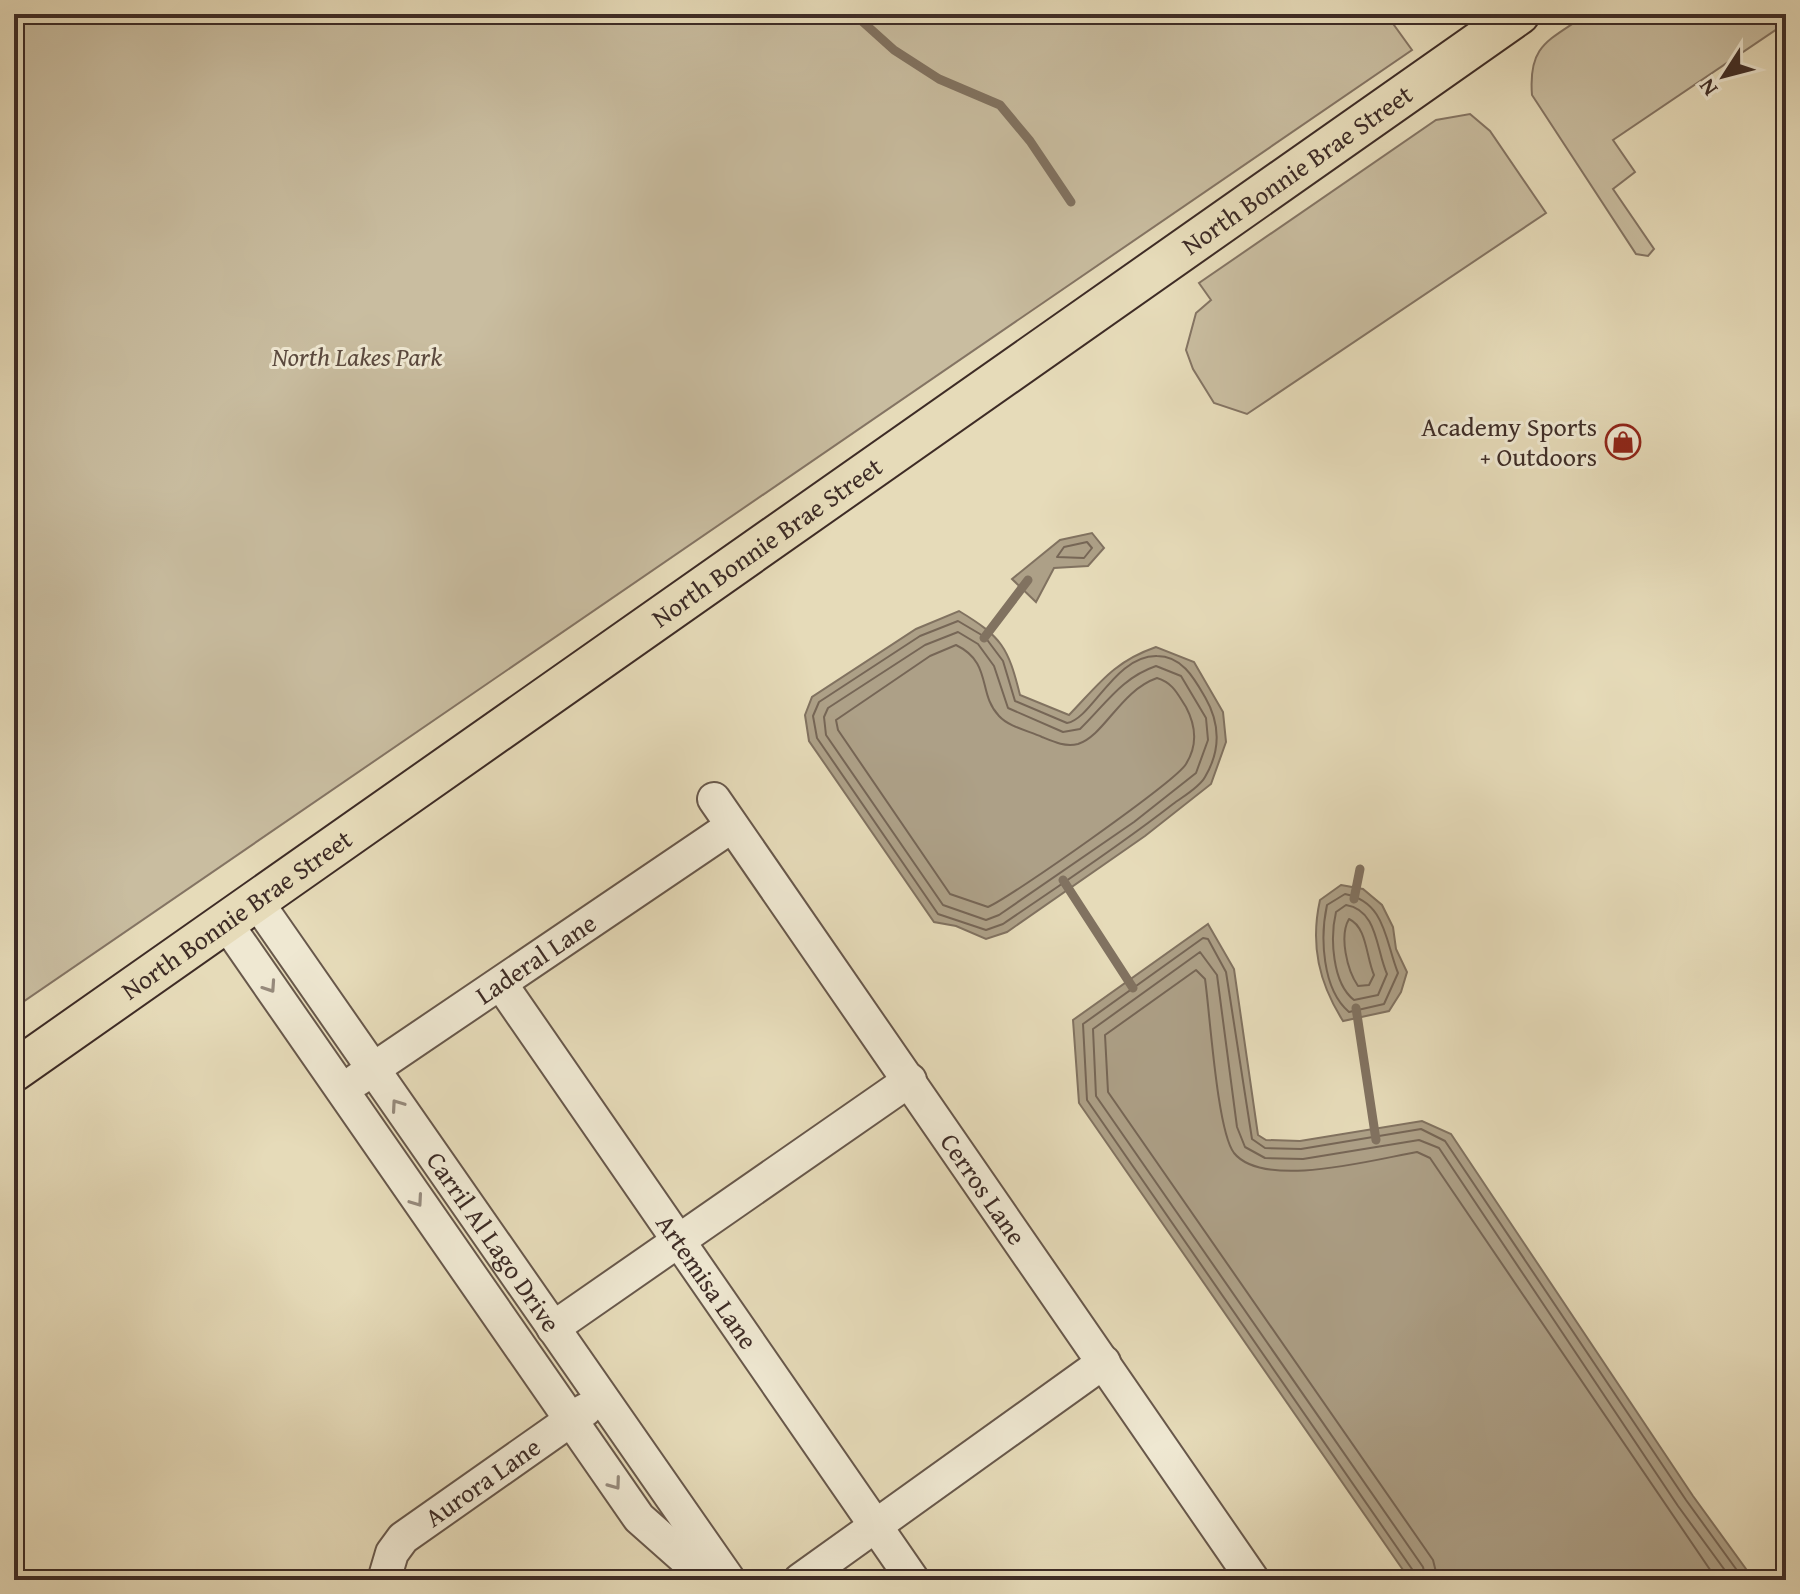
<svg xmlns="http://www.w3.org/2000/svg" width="1800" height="1594" font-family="'Gentium Book Plus',serif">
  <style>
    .green { fill: #c9bda0; stroke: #847463; stroke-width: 2 }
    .water { fill: #ada087; stroke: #817260; stroke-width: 2 }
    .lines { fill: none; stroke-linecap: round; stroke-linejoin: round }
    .shore { stroke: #766656; stroke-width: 2 }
    .stream { stroke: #817260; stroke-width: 9 }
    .minor-casing { stroke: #68584b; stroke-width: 36 }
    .major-casing { stroke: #3e2c26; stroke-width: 44 }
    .minor { stroke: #efe8d2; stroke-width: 32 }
    .major { stroke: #e6dbb9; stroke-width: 40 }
    .oneway { stroke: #968a7c }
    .labels { text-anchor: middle; stroke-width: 6; stroke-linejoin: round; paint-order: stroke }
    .street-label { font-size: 26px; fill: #3e2c26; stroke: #efe8d2 }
    .park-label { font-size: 26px; font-style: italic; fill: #5a493e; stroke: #efe8d2 }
    .poi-label { font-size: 26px; fill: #3e2c26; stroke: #efe8d2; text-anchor: end }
  </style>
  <rect width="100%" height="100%" fill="#e6dbb9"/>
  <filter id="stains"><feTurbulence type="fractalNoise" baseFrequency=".0025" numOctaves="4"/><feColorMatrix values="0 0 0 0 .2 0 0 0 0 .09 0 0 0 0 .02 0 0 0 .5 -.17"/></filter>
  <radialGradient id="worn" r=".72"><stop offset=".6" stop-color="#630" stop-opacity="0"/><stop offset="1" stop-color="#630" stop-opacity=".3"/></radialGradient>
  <path class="green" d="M14,14H1386L1412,50L14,1008Z
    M1587,14H1786V23L1613,140L1635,172L1613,189L1654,249L1648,256L1636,254L1532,95C1528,44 1549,41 1587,14Z
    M1470,114L1490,131L1546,213L1247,414L1214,403L1193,369L1186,350L1196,313L1211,300L1199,283L1436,120Z"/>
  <path class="water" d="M14,14H49L33,24L14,23Z
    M1092,533L1104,548L1088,566L1054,568L1036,602L1012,579L1060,540Z
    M959,611C1002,637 1008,647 1020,695L1069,715C1099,684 1113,662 1156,647L1194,662L1223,712L1226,742L1211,784L1145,836L1007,932L986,939L956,926L934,922L809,741L805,715L812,697L916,629Z
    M1341,885L1363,889L1382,905L1393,927L1396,949L1407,972L1401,992L1389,1011L1343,1021C1319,983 1310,945 1320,900Z
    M1208,924L1234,969L1258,1135L1266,1140L1300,1141L1422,1121L1451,1134L1693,1496L1754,1580H1410L1079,1103L1073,1020Z"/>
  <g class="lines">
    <path class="shore" d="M1087,542L1092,548L1084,558L1057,557L1064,547Z
      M958,621L985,637L1003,661L1015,701L1067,723C1092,719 1115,655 1157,656C1182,656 1194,678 1205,697C1220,723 1221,750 1205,777C1199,788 1182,797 1173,804C1118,847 1060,885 1003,924L986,930L938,914L817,738L813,716L819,702L920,636Z
      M958,632L978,644L994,666L1008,708L1063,732L1080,729C1105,705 1121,678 1156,666L1181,676L1206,718L1208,740L1196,773L1134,822L999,915L986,920L943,905L826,735L824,717L828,708L925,645Z
      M956,645C993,663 977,693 999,716C1009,727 1029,731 1042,737C1054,742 1065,747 1078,744C1105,735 1120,691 1157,678C1173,683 1177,693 1186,707C1196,726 1198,745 1186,764C1176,781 1010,898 988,907L950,894L838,730L836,720L930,656Z
      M1345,894C1386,902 1385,941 1398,973L1384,1004L1349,1012C1322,989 1320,937 1327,905Z
      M1346,905C1378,910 1376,950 1387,974L1378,995L1354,1000C1332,983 1330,937 1336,912Z
      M1349,919C1367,927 1366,957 1374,975L1369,985L1358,986C1347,970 1339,936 1349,919Z
      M1416,1580L1414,1572L1087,1100L1083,1024L1203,938L1208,939L1226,972L1252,1139L1265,1148L1301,1149L1421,1129L1445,1141L1686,1500L1744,1580
      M1426,1580L1423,1567L1096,1096L1093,1029L1200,952L1217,975L1237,1127L1245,1147L1265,1158L1303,1159L1419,1140L1439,1148L1678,1506L1732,1580
      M1438,1580L1433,1560L1108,1092L1105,1035L1196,970L1205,979C1210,1013 1217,1131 1234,1153C1264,1190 1376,1159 1417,1152L1430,1158L1717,1580"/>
    <path class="stream" d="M854,14L894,50L939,79L1000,105L1030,141L1071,202
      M984,638L1028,580
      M1063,880L1133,988
      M1354,899L1360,869
      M1356,1008L1376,1140"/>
    <g class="minor-casing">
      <g id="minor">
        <path id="s1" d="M714,799L1253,1580"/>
        <path id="s2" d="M257,902L729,1580"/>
        <path d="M226,923L639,1518L709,1580"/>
        <path id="s3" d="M501,984L913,1580"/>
        <path id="s4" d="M357,1080L732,826"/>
        <path d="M553,1328L910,1080"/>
        <path id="s5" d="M384,1580L392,1553L403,1538L585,1410"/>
        <path d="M800,1580L1104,1362"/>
      </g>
    </g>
    <g class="major-casing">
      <g id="major">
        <path id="s6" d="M14,1071L1519,14"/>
      </g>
    </g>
    <use href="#minor" class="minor"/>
    <use href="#major" class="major"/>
  </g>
  <defs><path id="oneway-chevron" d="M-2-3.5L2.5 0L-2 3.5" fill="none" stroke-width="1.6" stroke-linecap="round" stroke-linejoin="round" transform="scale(2)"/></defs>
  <g class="oneway">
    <use href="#oneway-chevron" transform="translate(270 987) rotate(56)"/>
    <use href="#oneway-chevron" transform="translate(397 1105) rotate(-125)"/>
    <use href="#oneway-chevron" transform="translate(417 1201) rotate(55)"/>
    <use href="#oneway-chevron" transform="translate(615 1484) rotate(54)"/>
  </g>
  <defs>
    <g id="shop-ring" transform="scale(1.8)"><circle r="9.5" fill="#efe8d2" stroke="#8f2418" stroke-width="1.5"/><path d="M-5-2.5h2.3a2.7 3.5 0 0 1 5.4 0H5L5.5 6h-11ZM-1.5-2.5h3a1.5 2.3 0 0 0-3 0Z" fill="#8f2418"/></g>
  </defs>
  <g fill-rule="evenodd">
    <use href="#shop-ring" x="1623" y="442"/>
  </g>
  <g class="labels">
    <g class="street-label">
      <text dy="9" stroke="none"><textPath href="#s6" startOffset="1568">North Bonnie Brae Street</textPath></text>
      <text dy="9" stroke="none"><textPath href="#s6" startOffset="920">North Bonnie Brae Street</textPath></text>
      <text dy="9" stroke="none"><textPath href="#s6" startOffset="272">North Bonnie Brae Street</textPath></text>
      <text dy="9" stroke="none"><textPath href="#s4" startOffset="216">Laderal Lane</textPath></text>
      <text dy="9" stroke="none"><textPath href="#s1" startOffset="474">Cerros Lane</textPath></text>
      <text dy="9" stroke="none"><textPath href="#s2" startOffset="414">Carril Al Lago Drive</textPath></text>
      <text dy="9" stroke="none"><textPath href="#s3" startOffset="362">Artemisa Lane</textPath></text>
      <text dy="9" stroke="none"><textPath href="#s5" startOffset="144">Aurora Lane</textPath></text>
    </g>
    <g class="park-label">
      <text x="357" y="366">North Lakes Park</text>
    </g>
    <g class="poi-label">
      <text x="1597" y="436">Academy Sports<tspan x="1597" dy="30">+ Outdoors</tspan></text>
    </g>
  </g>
  <rect width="1800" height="1594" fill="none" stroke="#e6dbb9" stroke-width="48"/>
  <rect x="16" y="16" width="1768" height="1562" fill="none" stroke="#3e2c26" stroke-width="4"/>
  <rect x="24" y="24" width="1752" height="1546" fill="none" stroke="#3e2c26" stroke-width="2"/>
  <g transform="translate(1724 76) rotate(234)" stroke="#efe8d2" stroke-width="6" paint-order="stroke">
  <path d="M0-6L14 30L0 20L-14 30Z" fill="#3e2c26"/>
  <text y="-12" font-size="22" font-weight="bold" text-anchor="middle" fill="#3e2c26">N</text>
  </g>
  <rect width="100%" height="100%" filter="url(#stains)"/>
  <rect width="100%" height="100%" fill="url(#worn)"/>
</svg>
